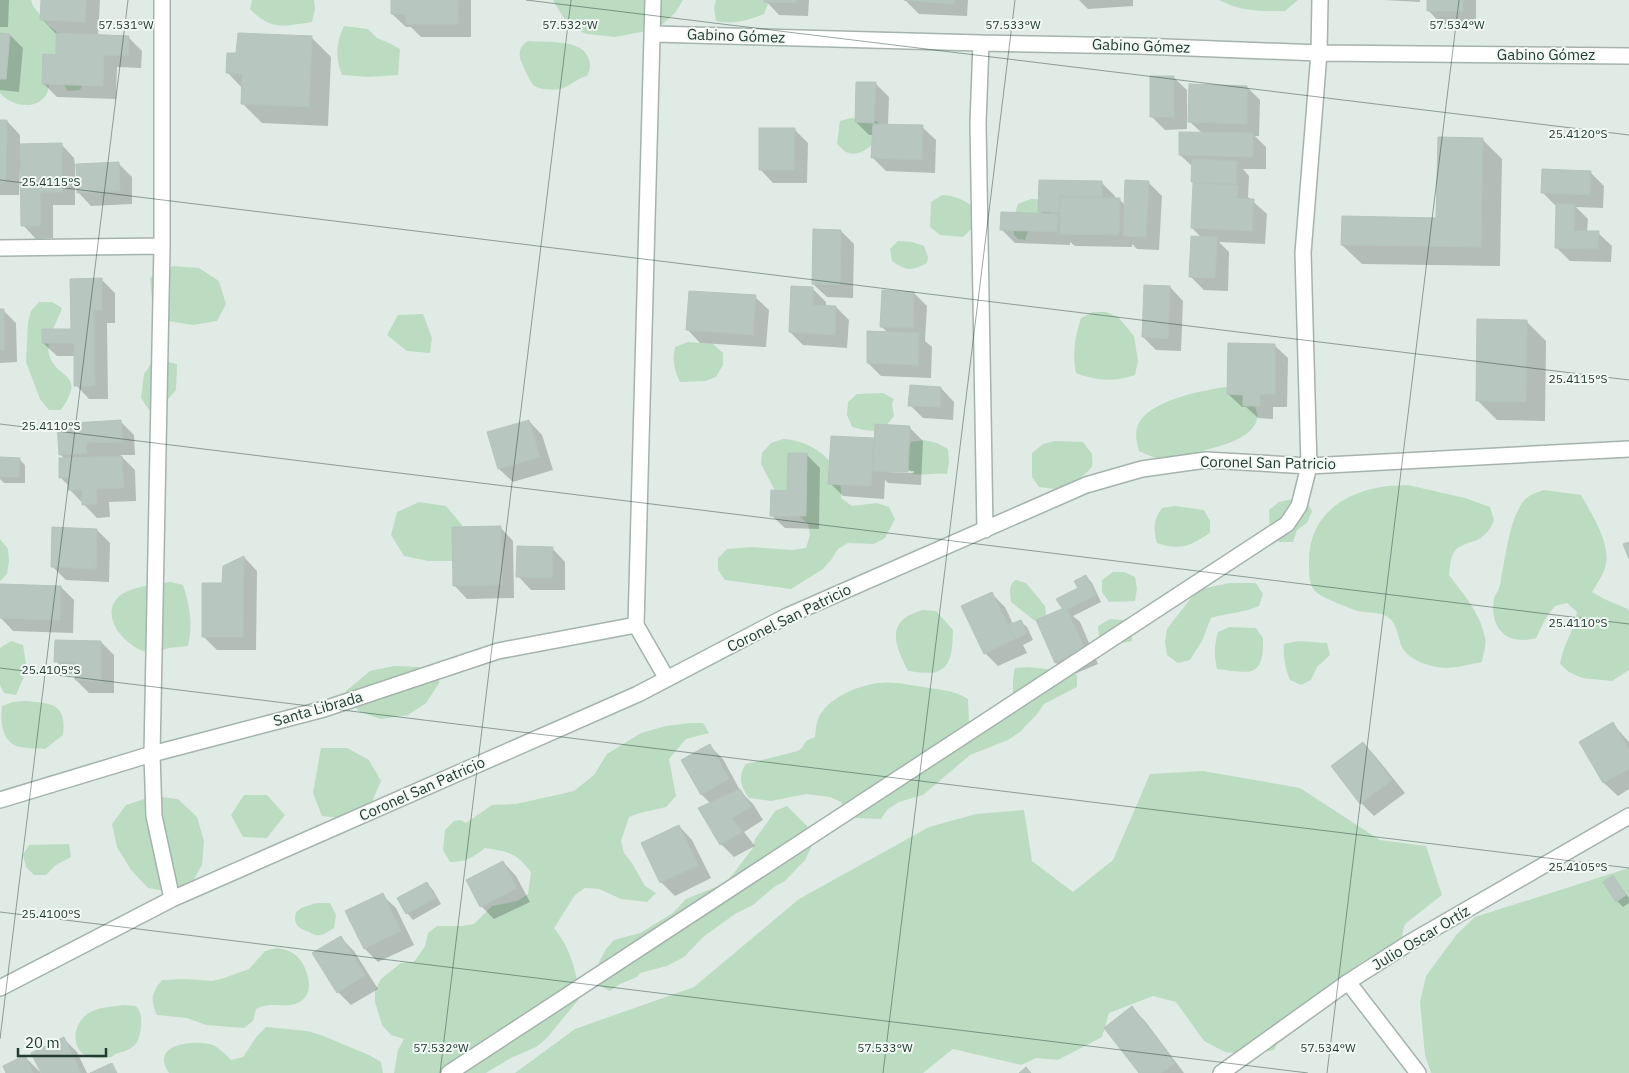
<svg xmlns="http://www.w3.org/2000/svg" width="1629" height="1073" font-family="'IBM Plex Sans',sans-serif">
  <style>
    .green { fill: #bbdcc1 }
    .shadow { fill: #0003; fill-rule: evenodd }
    .building { fill: #b7c6bf; stroke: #b4c5bc }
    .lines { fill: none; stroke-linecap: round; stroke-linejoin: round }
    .minor-casing { stroke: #a4b3ac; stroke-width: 18 }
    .minor { stroke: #fff; stroke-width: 15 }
    .ticks { fill: none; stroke: #223c32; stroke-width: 1; stroke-opacity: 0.45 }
    .labels { text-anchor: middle; stroke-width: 4; stroke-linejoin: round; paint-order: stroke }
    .street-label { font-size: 15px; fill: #223c32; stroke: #f2f8f4 }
    .ticks-label { font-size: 12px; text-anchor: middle; fill: #223c32; stroke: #f2f8f4; stroke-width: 4; stroke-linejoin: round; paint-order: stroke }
  </style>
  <rect width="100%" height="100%" fill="#e1ebe6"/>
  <path class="green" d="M0,0H31L33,6L49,26L60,34L85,79L80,90L68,91L61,81L50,79C49,84 49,90 46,95C36,111 11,106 0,93Z
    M252,0H314L315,9L312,22C285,26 271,31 250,9Z
    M553,0H683L675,13L657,29L615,37L587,34L574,29L565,20Z
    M716,0H769V2L764,14C749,20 732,25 716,21L714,8Z
    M1219,0H1298L1285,11C1259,11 1242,12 1219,0Z
    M344,26L368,29L377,38L389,43L400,49L398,75L369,77L342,75C335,58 336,42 344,26Z
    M528,41C546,43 584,38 589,60C591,66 590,70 587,76C577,78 572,85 563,88C557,91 538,90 533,85C530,81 523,66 521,61C518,52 520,46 528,41Z
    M851,118L877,121L884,131C875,142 862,159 846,152C843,150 839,146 837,143L840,121Z
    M942,195C957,196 966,201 978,210V223L963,237L940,235L930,227L931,202Z
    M1031,199L1050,200L1052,211L1047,216L1031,222L1025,240L1018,239L1014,235C1014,223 1014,214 1018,204Z
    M898,241L912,242L924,246L928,257L927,263C912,271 906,271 892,261L890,249Z
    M173,266L199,268L219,281L226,304L217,321L193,325L168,321L152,302L150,278Z
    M39,302H52L62,308C57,323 46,337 49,354C55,380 88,371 61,410H49L40,399L26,362L28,323L31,311Z
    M1093,312H1106L1118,317L1134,336L1138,361L1135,375C1115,382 1096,381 1076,373C1072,354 1075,336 1081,318Z
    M423,314L432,338L430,353L407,351L387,335L398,315Z
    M688,342L713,344L723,353V365L716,377L705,381L680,382C674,370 672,361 675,347Z
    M165,361L177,364L176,390L160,408L149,410L141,398L144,374L151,364Z
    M1233,386C1239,391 1249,396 1253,403C1271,431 1228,445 1209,449C1198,452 1187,460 1176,461C1165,462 1149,456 1139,451C1137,443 1135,437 1137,428C1144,400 1208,389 1233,386Z
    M883,393L894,399L892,404L894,416C881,435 872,432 852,427L847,415L848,402L857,394Z
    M783,439C815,441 844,464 841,498L852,506L877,503L889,507L895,519L885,538L874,544L848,543L838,549L831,560L823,569L791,589L725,580L718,570V558L727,549L751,547L793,550L806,548L810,535L808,524L779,498L761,464L762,453L771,443Z
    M924,440L937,443L948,449L949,462L947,474C935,472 926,476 913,474L904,464L905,452L911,442Z
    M1055,441L1083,442L1092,454C1092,457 1093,463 1092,466C1088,474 1070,484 1063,490L1039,487L1032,477V453L1043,444Z
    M1408,485L1465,498L1490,507L1494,520C1491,528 1487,534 1479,539C1472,543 1459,544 1454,552C1450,559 1450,567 1449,575C1464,595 1480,612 1485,638C1487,645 1483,654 1482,662C1470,664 1457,668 1445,668C1431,667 1409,661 1402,647C1397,636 1398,621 1384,615C1377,612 1366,613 1358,611C1351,609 1321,597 1317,593C1308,585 1309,572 1309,561C1309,517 1341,494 1381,487C1389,485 1399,486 1408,485Z
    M1544,490L1581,495C1592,515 1614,547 1604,571C1601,578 1596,585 1592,592L1604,599L1628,609L1629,611V670L1612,681L1582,678L1569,672L1560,664C1563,644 1574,631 1577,612L1567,603L1555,606L1547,616L1536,638C1506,646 1489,628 1494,598C1495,595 1498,591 1499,588C1501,583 1501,578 1502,573C1507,549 1509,524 1522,503C1528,495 1535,493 1544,490Z
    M1292,499L1305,500L1312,511L1307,523L1297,530L1293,542H1280L1270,534L1269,510L1279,502Z
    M419,502L446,506L462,525L452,561H428L404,556L391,535L397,512Z
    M1175,506L1204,510L1210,521V533C1190,546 1180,551 1157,543C1153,528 1153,521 1162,508Z
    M0,539L8,549L9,561L7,574L0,581Z
    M1113,572H1124L1135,577L1137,589L1135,601L1109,602L1102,592V580Z
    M1016,580L1026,583L1045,606L1046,615L1035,621L1011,602C1010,595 1008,584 1016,580Z
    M171,582L183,585C190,607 193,624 188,646C182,647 175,647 169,648C160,650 156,654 146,652C124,646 96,613 122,594C136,586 156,584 171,582Z
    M1230,583H1256L1263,594L1259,606C1243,613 1227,613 1211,618L1202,641L1190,660L1178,663L1167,655L1165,642L1167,629L1191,598L1201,589Z
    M923,610L936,611L953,630C952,644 954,667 936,672C929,674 916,672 908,671C894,644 885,620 923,610Z
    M1110,619L1123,620L1132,628V641L1107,646L1099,637L1098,626Z
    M1229,627L1256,628L1263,638C1264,679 1250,673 1217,669C1214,655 1214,645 1218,632Z
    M11,641L23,645L27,669L16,695L4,693L0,685V648Z
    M1298,641L1327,643L1330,655L1317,667L1311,680L1301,685L1290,680C1285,667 1283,657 1284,644Z
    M394,666L420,667L440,682L426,703L408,715L381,719L358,711L346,691L370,671Z
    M1028,667L1065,671L1077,675V687L1044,704L1037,714L1020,732L1008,740L970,755L923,795L899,802L888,809L881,819L856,818L846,813L841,802L830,797L806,794L771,801L749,798C741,787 737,776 746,764L798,751L802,748L806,741L815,737C816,729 816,719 822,712C833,696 860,685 879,683C894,681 910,685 924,687C941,690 954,690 968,699L969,724L1011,703C1015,689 1011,682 1015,668Z
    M25,701C51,703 67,703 63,735L45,749C38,748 29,749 21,747C2,744 0,722 2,706L13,702Z
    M691,723H703L709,733L686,739L669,759L676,796L666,807L640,813L629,817L621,841L624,853L632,863L645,886L656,893L647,902L621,899L599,889L585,888L575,895L554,928C570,947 578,974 579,999L546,1039L536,1047L511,1058L486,1073H394L398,1050L404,1039L391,1035L382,1025L375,1002V990L381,979L401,963L414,962L425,946L428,933L437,926H462L474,924L492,906L517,901L528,894L531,872C515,852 509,852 485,848C472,858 466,862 450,862L443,850L445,830L454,821L461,820L466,823L492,805L516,804L574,791L594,775L607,754L641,733L666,726Z
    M321,748H347L369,760L381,781L370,806L348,819L322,816L313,793Z
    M1203,771L1300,788L1380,840L1426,846L1442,895L1405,924L1401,939L1360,963L1285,1027L1274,1050L1250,1055L1225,1052L1204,1041L1176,1002L1153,996L1109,1013L1102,1037L1058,1060L1036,1058L1021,1065L953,1049L923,1073H515L575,1029L694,987L799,899L929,827L976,814L1024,810L1032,861L1073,892L1113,860L1150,774Z
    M244,795H267L285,815L267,838L243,837L231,815Z
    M153,796L178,799L197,817L204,841L202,865L190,886L172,892L148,888L131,870L117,847L112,824L126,805Z
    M787,806L807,826L811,848L805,860L785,881L774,887L753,905L735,914L703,937L684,957L667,966L640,973L637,977L620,984L610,991L600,986L599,962L606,949L614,940L640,933L673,913L686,899L726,883L753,848L755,839L771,817L775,811Z
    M69,844L71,857L56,865L46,875H34L26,867L23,855L29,845Z
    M1629,868V1073H1431L1425,1055L1420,1002L1426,976L1457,934L1475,917Z
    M317,903H330L336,915L334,928C330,930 325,935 320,935C316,936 312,934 309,932C297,928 293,924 296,912L301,908Z
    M277,948C290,950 298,954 304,966C312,983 312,1002 290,1005C276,1007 272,1002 256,1009L253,1021L244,1028L206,1025L187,1018L157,1015C150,999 151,994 162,980L187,979L212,981L224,978L249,969L265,951Z
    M123,1005L136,1006C141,1012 142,1017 141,1025C140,1039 137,1048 122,1052C118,1053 115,1053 112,1057C104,1058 92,1060 85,1055C69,1045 75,1021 89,1013C98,1007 112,1007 123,1005Z
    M266,1027L307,1031L321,1035L369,1055L381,1062L383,1073H169C150,1045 190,1040 209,1044C217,1045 225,1054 231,1060L243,1057L257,1036Z"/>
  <path class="shadow" d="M0,0H9L8,27H0Z
    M43,0H100L98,36L128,37L142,51L141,68L117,67L116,99L57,97L44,84L57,56V33H55L42,19Z
    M393,0H471V37H421L411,27H406L392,14Z
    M765,0H809L808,16L779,15Z
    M905,0H968L967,16L919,14Z
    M1079,0H1133V6L1088,9Z
    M1384,0H1420V2Z
    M1428,0H1476V24H1441L1428,10Z
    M0,34L10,35L23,48L19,92L0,90Z
    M311,37L331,57L328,126L262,123L242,103L243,89L227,72L238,54Z
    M1173,77L1187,90V129L1165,130L1151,116Z
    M875,83L889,97L888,125L922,127L936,140L935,173L886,171L873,158L874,135H869L856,122Z
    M1247,87L1260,100L1259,136H1255L1266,147V169H1243L1249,176L1248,197L1267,214L1265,244L1219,242L1229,252L1228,291L1204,290L1191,277L1202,238L1192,228L1194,183L1192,181L1193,167L1180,155L1202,133L1189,121Z
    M0,121H7L20,135V145L61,144L74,158L75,165L118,163L132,177V204L91,206L78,192L77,166H75V205H53V238L36,239L23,225L22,168H20L19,195H0Z
    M795,130L808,143L807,183H773L760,169Z
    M1482,139L1502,159L1500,266L1362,264L1342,245L1438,220Z
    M1591,173L1604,186L1603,208L1576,207L1588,219L1587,232L1598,233L1612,246L1611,262L1570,261L1556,247V206L1543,193Z
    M1040,181L1101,182L1115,196V200H1120L1125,205L1148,182L1162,196L1159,250L1137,249L1132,244V247L1075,246L1070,242V245L1015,243L1002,230L1043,215L1040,211Z
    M841,231L854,244L853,298L827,297L813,284Z
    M101,279L115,293V323H107L108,399H89L76,385L75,356H57L43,343L72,330Z
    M1170,287L1183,301L1181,351L1156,350L1143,337Z
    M813,289L826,302V307H836L849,320L847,348L803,345L790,332Z
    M914,293L927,306L925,341L932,347L931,378L881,376L868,363L888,333L881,326Z
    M755,297L769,310L766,347L700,343L687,329Z
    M0,310H3L16,323L17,362L0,363Z
    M1527,322L1546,341L1545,421L1497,420L1477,400Z
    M1274,345L1288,358L1287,407H1273V419L1258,418L1246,407H1242L1228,394Z
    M941,388L954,402L953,420L923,418L910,405Z
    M529,421L542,435L553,470L513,482L499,469L489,433Z
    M121,422L134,435L135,455H120L135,470L136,501L109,502L110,517L97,518L70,490L69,486L60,477L65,459L60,454Z
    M909,427L923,441L921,485L888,483L885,480L884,499L843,496L830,483L832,437L876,440ZM886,470L914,471V473L886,472Z
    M806,454L820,468L819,529L785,528L771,515L788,492Z
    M0,459H19L25,465V483H4L0,479Z
    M500,527L513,541L514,598L467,599L454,585Z
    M97,530L110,543L109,582L66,580L52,566Z
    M552,548L565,562V590H531L518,576Z
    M244,557L257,571L256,650H217L203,636L224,584Z
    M1086,576L1092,583L1101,602L1073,616L1080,622L1098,664L1070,676L1056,663L1038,621L1064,609L1079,589Z
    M61,587L74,600L73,633L13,631L0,617Z
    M992,594L1005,607L1013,624L1020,621L1027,627L1033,640L1023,645L1027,653L998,666L985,653Z
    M101,642L114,655V693H89L76,680V675L69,674L56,661Z
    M1613,724L1629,742V789L1618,796L1604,783L1580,743Z
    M1363,743L1376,757L1405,793L1374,816L1361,803Z
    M710,746L723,759L741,792L753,804L763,820L744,832L755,846L734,857L721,844L711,804L702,795Z
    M679,826L692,840L711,878L675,896L661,882L642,844Z
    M503,862L516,876L530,902L494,919L481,906Z
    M1613,877L1629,898V903L1623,907L1617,901Z
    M427,883L433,890L441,904L413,920L407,913Z
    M382,895L396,908L414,945L378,962L365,949Z
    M340,937L354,951L378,989L351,1005L338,992Z
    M1132,1008L1145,1021L1184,1073H1141Z
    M64,1039L77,1052L87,1073H42Z
    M25,1057L41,1073H8Z"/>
  <path class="building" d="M41,0H86L85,22L40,20Z
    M391,0H458V24H406V15L391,14Z
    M764,0H796L795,3L764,2Z
    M904,0H954V4Z
    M1427,0H1463V11H1427Z
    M0,33L10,34L6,79H0Z
    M56,33L129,36L128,56L104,55L103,86L42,84L43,54L56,55Z
    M238,33L312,36L309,107L241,104L242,74L226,73L227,53H236Z
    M1150,76H1174V117H1150Z
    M856,82H876L874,123L855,122Z
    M1189,84L1247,86V124L1188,122Z
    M0,120H7L6,182H0Z
    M873,124L923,125L922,160L871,158Z
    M759,128H795L794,170H759Z
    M1179,132L1253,133V157L1179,155Z
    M1438,137L1483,138L1481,247L1341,245L1342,216L1436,218Z
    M62,143V192H40V226H21L20,144Z
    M1192,159L1237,161L1236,184L1191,182Z
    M119,162L120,191L77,193L76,164Z
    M1542,169L1591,171L1590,195L1541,193Z
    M1039,180L1102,181V197L1059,196V212H1038Z
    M1125,180L1149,181L1146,237L1123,236Z
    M1193,183L1238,185L1237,199H1254L1252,231L1191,228Z
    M1060,197L1120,198L1119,235L1060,234Z
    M1556,204H1575L1574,231H1599L1598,249L1555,248Z
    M1001,212L1058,214L1057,232L1000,230Z
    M813,229L841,230L840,285L812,284Z
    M1191,236L1217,237L1215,278L1189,277Z
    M102,278V310H94L95,386H74V343H42V329H71L70,279Z
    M1144,285L1170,286L1168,339L1142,337Z
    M791,286L813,287V305L836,306L835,335L789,332Z
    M882,290L914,292L913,328L880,327Z
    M689,291L756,295L753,335L686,330Z
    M0,309H4V350H0Z
    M1477,319L1527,320L1526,402L1476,401Z
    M867,331L919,333L918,365L867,363Z
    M1228,343L1275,344V394H1260V406H1243V395L1227,394Z
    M910,385L941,387L940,407L908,406Z
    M121,420L123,442L86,443L87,453L59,455L57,424Z
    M529,420L540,457L498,469L487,432Z
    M875,424L910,426L908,472L873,471Z
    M831,436L874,438L871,486L828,484Z
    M788,453H807L806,516H770L771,490L787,491Z
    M122,456L124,488L96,489L97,504L82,505V490H68V477L59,478V458Z
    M0,457L20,458L19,477H0Z
    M501,526L502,585L453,586L452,527Z
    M52,527L97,529L96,569L51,567Z
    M1629,542V559L1623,544Z
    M517,546L553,547L552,578L516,577Z
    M244,556L243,637H202V583H222L223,566Z
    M1086,575L1096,595L1064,611L1056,599L1078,588L1074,581Z
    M0,584L61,586L60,620L0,618Z
    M992,592L1015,639L984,654L961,606Z
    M1066,607L1085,650L1055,663L1036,620Z
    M1021,620L1027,633L1015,639L1008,625Z
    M55,640L101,641V681L75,680V662H54Z
    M1613,722L1629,750V769L1603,783L1579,742Z
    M1363,742L1392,780L1360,804L1331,766Z
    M710,744L729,779L701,795L681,760Z
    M740,789L751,807L732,818L742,832L720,845L698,808Z
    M679,825L698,865L660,883L641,843Z
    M503,861L517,888L480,907L466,880Z
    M1613,875L1626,895L1616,902L1603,882Z
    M427,882L436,898L406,914L397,898Z
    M383,893L401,931L364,949L345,911Z
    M341,936L365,975L337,993L312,953Z
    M1132,1006L1175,1063L1161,1073H1139L1104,1028Z
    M64,1037L81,1073H41L31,1053Z
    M25,1055L33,1073H6L3,1066Z
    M112,1063L117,1073H90Z
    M1026,1067L1031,1073H1019Z"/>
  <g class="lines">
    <g class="minor-casing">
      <path id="minor" d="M162,0V246L152,754L154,816L172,899
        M653,0L636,625L667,679
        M653,34L981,43L1140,46L1319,53L1629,56
        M981,43L978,123L985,530
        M0,248L162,246
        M0,800L152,754L324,709L498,651L636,625
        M1348,982L1418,1073
        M0,988L172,899L638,694L787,616L1086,485L1142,469L1206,460L1309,466L1629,449
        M449,1073L1287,524L1299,506L1309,466L1303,253L1319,53L1320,0
        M1221,1073L1348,982L1409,943L1629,816"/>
    </g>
    <use href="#minor" class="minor"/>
  </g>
  <path class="ticks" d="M526,0L1629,135M0,180L1629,380M0,424L1629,624M0,668L1629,868M0,912L1308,1073M0,1039L128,0M440,1073L571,0M883,1073L1015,0M1327,1073L1459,0"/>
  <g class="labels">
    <g class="street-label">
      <text transform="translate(736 36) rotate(2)" y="5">Gabino Gómez</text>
      <text transform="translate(1141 46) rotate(2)" y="5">Gabino Gómez</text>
      <text x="1546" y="60">Gabino Gómez</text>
      <text transform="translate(1268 463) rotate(1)" y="5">Coronel San Patricio</text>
      <text transform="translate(789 618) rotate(-26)" y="5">Coronel San Patricio</text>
      <text transform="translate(318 709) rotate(-16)" y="5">Santa Librada</text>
      <text transform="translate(422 789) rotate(-24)" y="5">Coronel San Patricio</text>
      <text transform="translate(1421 938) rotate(-31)" y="5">Julio Oscar Ortíz</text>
    </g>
  </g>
  <g class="ticks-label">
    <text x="126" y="29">57.531°W</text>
    <text x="570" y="29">57.532°W</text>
    <text x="1013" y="29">57.533°W</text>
    <text x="1457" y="29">57.534°W</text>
    <text x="1578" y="138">25.4120°S</text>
    <text x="51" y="186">25.4115°S</text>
    <text x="1578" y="383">25.4115°S</text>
    <text x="51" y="430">25.4110°S</text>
    <text x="1578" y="627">25.4110°S</text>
    <text x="51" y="674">25.4105°S</text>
    <text x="1578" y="871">25.4105°S</text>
    <text x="51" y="918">25.4100°S</text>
    <text x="441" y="1052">57.532°W</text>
    <text x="885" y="1052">57.533°W</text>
    <text x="1328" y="1052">57.534°W</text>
  </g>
  <path d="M18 1048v8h88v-8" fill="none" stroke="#223c32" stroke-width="2.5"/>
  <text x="25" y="1048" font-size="15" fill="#223c32" stroke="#f2f8f4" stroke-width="4" paint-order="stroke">20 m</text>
</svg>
